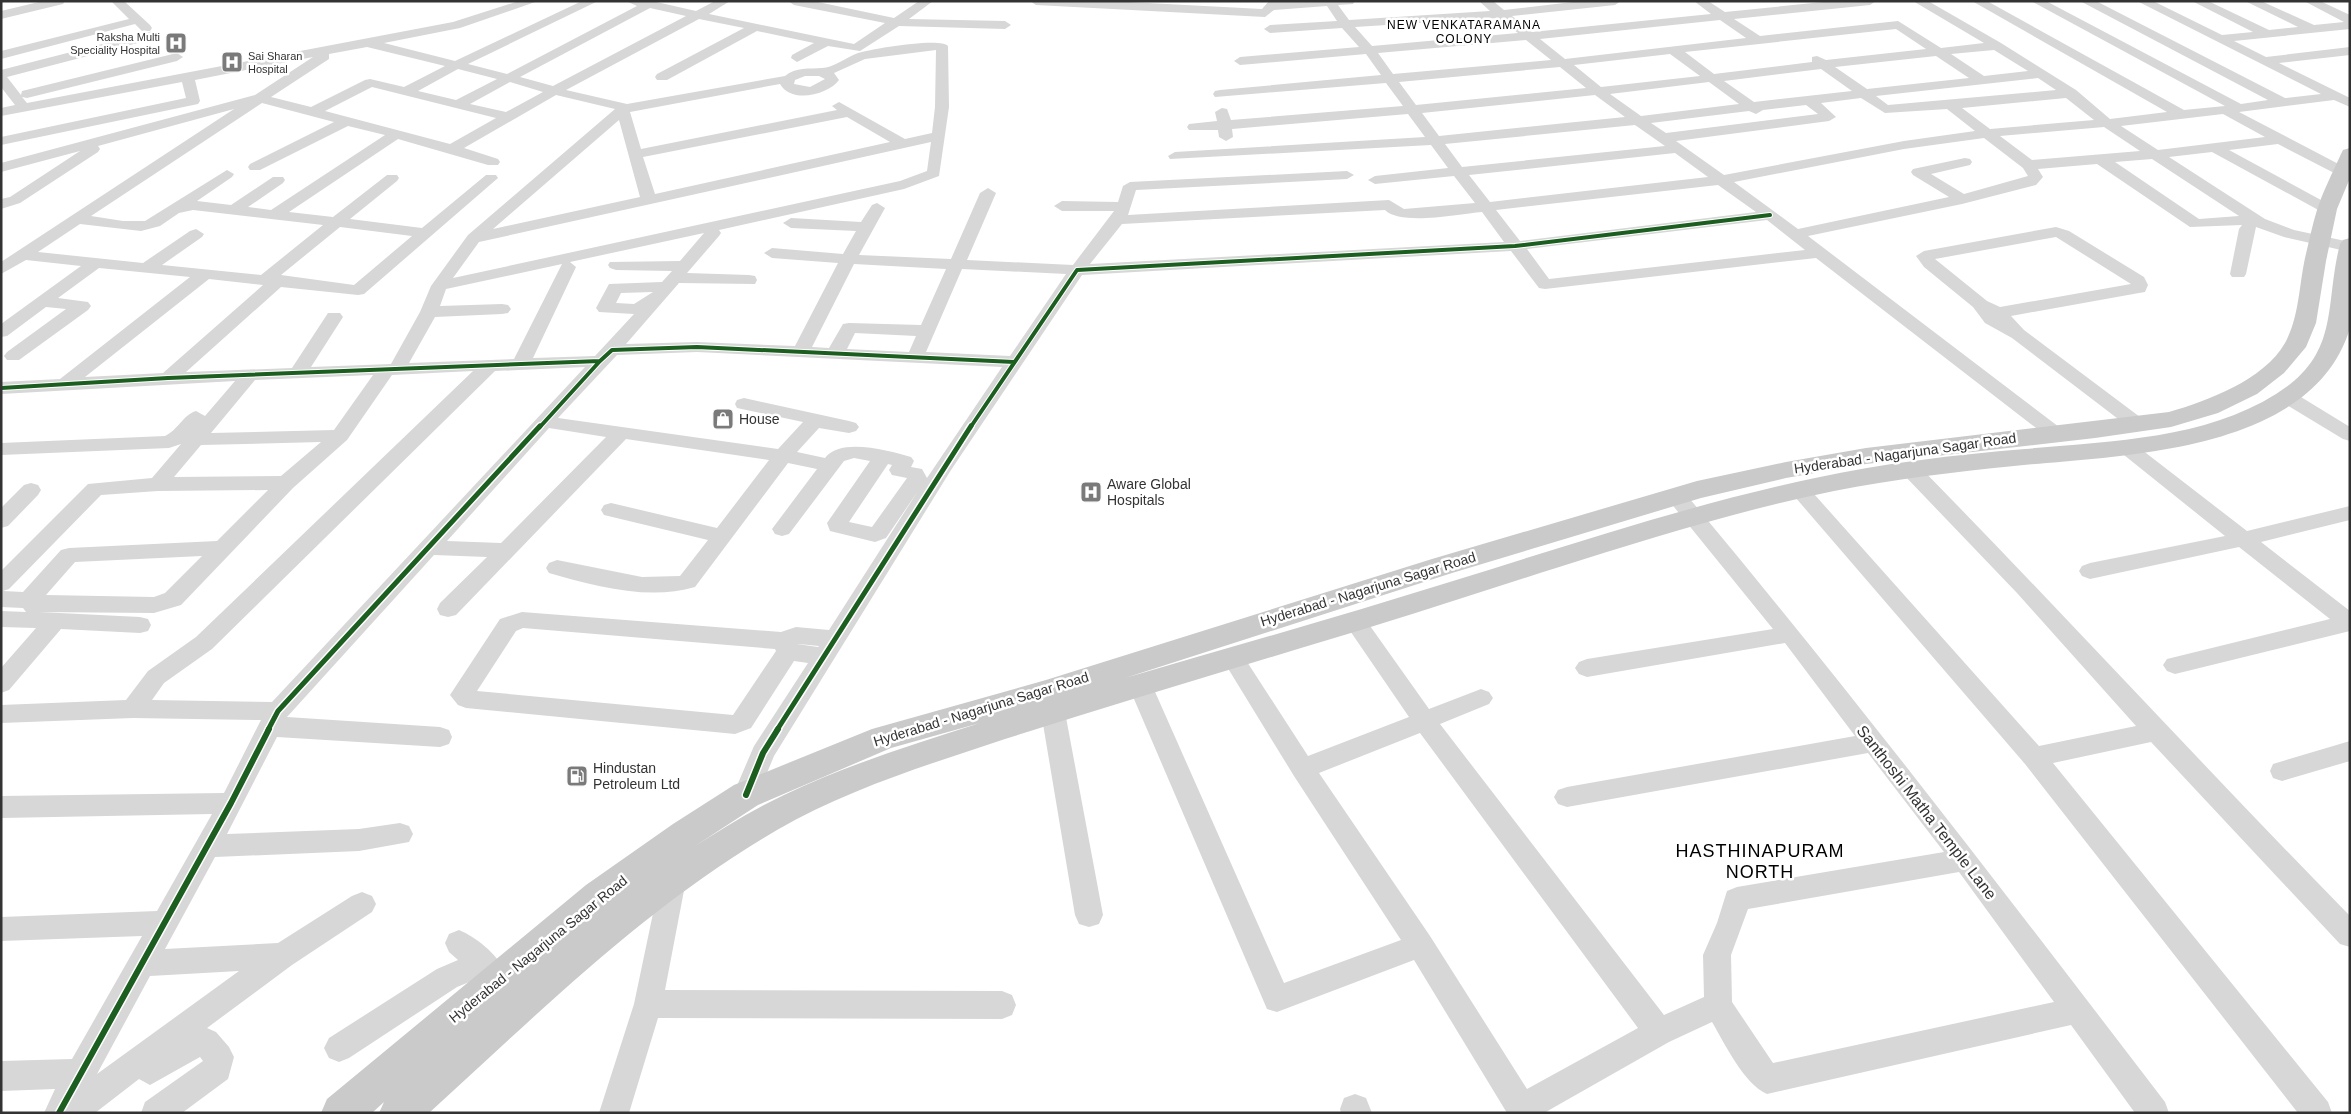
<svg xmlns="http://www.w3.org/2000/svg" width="2351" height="1114" font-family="Helvetica,sans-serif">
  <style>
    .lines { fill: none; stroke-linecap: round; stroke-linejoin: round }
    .minor { fill: #d7d7d7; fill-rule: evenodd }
    .major { fill: #cacaca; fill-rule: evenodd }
    .cycleway-far2-casing { stroke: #fff; stroke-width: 6 }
    .cycleway-far1-casing { stroke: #fff; stroke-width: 8 }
    .cycleway-casing { stroke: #fff; stroke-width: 9 }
    .cycleway-far2 { stroke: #1b5e20; stroke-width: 4 }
    .cycleway-far1 { stroke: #1b5e20; stroke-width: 5 }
    .cycleway { stroke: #1b5e20; stroke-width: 6 }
    .labels { text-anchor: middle; stroke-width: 5; stroke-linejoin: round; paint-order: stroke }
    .far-poi-label { font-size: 11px; fill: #333; stroke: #fff; text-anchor: end }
    .far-neighbourhood-label { font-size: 12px; letter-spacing: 1px; fill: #000; stroke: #fff }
    .poi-label { font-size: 14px; fill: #333; stroke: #fff; text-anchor: start }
    .street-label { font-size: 14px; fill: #333; stroke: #fff }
    .near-street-label { font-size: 16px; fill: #333; stroke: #fff }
    .near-neighbourhood-label { font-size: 18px; letter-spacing: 1px; fill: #000; stroke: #fff }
  </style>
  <rect width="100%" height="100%" fill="#fff"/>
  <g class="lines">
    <path class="minor" d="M43,1H65L63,4L1,19V11Z
      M111,1H124L150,25L152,28L150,31H142L135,24L1,59V51L129,19Z
      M519,1H538L460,28L384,43L455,61L582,1H598L468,64L507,74L637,6L626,1H652L696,11L715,1H730L709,14L854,44L885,23L794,5L788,1H813L894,18L919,1H933L909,19L1005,21L1011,25L1005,29L899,26L860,51L828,46L797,62L791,58L792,55L814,43L757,31L667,80H657L655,77L657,74L744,28L699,19L566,90L627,104L785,76C796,67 809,69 822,68C833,68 847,57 858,53C871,49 941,37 948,46L949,107L939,176L904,189L719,230L721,233L719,236L687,273L749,275L755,276L757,280L755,284L679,283L626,344L697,342L795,346L838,263L772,258L764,253L772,248L843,254L856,231L791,228L783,223L791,218L861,222L872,205L877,203L885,208L859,255L951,259L980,193L988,188L996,193L967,260L1073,265L1114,211H1062L1054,206L1062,201L1118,202L1123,186L1130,182L1347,171L1354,175L1347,179L1136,190L1128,215L1389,200L1404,209L1475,203L1454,176L1375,184L1368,180L1375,176L1448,168L1431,145L1170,159L1168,156L1175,152L1425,137L1408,114L1232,129L1233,137L1226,141L1219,137L1218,130H1189L1187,127L1189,124L1217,121L1215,112L1222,108L1227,109L1231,120L1403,106L1386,83L1215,97L1213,94L1215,91L1220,90L1381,75L1366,54L1240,65L1234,61L1240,57L1359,47L1342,28L1270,33L1264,29L1270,25L1337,21L1327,6L1274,10L1265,17L1036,5L1030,1H1109L1262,9L1269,1H1355L1353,4L1338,5L1349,20L1490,11L1479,1H1493L1504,10L1581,1H1621L1615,5L1512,16L1532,32L1711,14L1694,1H1708L1725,12L1833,1H1876L1870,5L1734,19L1760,36L1898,21L1941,48L1984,43L1913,1H1928L2001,43L2076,90L2110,119L2167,112L1972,1H1987L2184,110L2225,106L2031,1H2046L2241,104L2268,100L2080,1H2096L2285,98L2321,94L2137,1H2153L2222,35L2253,32L2192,1H2208L2269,30L2298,27L2245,1H2261L2314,25L2344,22L2304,1H2320L2350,15V29L2234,41L2266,57L2350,47V55L2279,63L2350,98V107L2334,100L2239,112L2348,169L2350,173L2343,176L2338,175L2278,144L2229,150L2332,206L2335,209L2332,212H2322L2212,152L2169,157L2265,219L2294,230L2350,242V252L2284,237L2256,227L2246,274L2244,277H2232L2230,274L2239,229L2242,225L2190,227L2097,164L2038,169L2043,177L2036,185L1962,204L1808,236L2063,430L2066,434L2063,438L2056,440L2049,438L1816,258L1545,289L1539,288L1511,251L1082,275L951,470L774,756L755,802L746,805L737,802L733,795L754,746L808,663L794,661L751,728L735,734L466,708L458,705L450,695L500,619L522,612L781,632L796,627L829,630L918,491L886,538L875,542L830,531L827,523L870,461L854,458L844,461L789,534L782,536L775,534L772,529L817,469L788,463L695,587C649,601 594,586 549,573L546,568L549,563L557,560L642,577L680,576L708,540L604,515L601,510L604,505L611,503L717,528L769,460L626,439L456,615L448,617L440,615L437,609L440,603L487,557L434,555L287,717L440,727L449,730L452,737L449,744L440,747L277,737L227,834L359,829L400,823L409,826L413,834L409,842L359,851L215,857L165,949L278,943L352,896L362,892L372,896L376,904L372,912L292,965L207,1028L216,1032L229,1047L234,1057L228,1079L182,1113H141L145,1102L203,1061L200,1057L150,1085L139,1079L95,1113H44L55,1089L1,1091V1061L72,1059L142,936L1,941V917L157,911L212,814L1,818V796L224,793L261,720L133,718L1,723V705L126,700L148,671L196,637L473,371L392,375L347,440L293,488L181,605L154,613L39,612L140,617L148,619L151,625L148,631L140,633L61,629L9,690L1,693V668L36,628L1,627V611L26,612L23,608L1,607V571L88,484L152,478L181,444L169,448L1,455V443L165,436C178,430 183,415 196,411L205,416L235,381L1,394V382L60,379L190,277L99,268L58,298L88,302L91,306L88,310L19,360H7L4,356L7,352L66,309L46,307L7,336L1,337V324L81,266L26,260L1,274V262L234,109L98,146L100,149L98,152L20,203L1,209V199L10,197L80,151L1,172V163L255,95L313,57L195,80L200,101L198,104L1,145V137L186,98L182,82L1,116V108L15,105L1,87V70L153,31L159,35L157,38L7,77L21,95L22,91L177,53L183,57L177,61L27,98L22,97L27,103L453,22ZM650,8L686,16L553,86L520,77ZM1498,18L1518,33L1372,46L1355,27ZM1720,20L1746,38L1565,59L1540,39ZM1896,29L1926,49L1826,60L1817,56L1812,57V62L1714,74L1685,52ZM1526,40L1551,60L1393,74L1378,53ZM367,47L445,66L404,87L370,79L365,80L311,107L271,97L329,59V54ZM936,50L935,107L932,133L905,139L839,102L832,106L837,110L641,149L630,112L780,84C791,104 828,95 839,80L834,73L865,59ZM1994,50L2028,71L1984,76L1951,54ZM1670,54L1700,76L1601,87L1574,65ZM1936,56L1969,78L1867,89L1835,67ZM1560,67L1586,88L1416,105L1399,82ZM458,69L497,79L456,100L418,91ZM1821,69L1852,91L1754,102L1724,81ZM805,76H819L825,79L810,87L794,84L795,80ZM2038,78L2056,90L1888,105L1876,96ZM510,82L543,92L506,112L470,104ZM1709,82L1739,104L1641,116L1610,94ZM372,87L496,118L450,144L325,111ZM556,95L615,109L468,235L431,286L420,312L391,364L311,367L343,317L340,313H328L292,368L186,372L281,287L358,295L364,294L498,178L496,175H486L422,228L350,219L397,181L399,178L397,175H387L333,217L289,212L398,139L488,165H498L500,162L498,159L464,148ZM1595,95L1625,117L1439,136L1422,113ZM1861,98L1885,113L1947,109L1975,131L1904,141L1724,175L1676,141L1829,121L1836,117L1821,103ZM2066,98L2094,120L1990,129L1962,108ZM262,103L334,122L250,164L248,167L250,170H260L348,126L385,135L271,210L248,207L283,183L285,180L283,177H273L231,205L197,201L232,177L234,174L227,170L145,221H123L91,216ZM1806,105L1818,114L1666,133L1651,123L1749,111L1756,114L1763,110ZM2223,114L2265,137L2158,150L2121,126ZM847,117L890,142L655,194L643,157ZM619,120L640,197L493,229ZM1635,125L1665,146L1462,167L1445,144ZM2104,127L2140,151L2032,160L2000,136ZM1984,138L2023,168L2028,176L1964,194L1931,174L1970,165L1972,162L1970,159L1965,158L1913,169L1911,172L1913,175L1949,197L1798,229L1734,182L1904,149ZM931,142L927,171L900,181L453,278L479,242ZM1675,153L1708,177L1490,202L1469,175ZM2152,159L2239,216L2199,219L2115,162ZM1718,185L1756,212L1520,241L1496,210ZM193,210L323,225L261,275L162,265L202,237L204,234L196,229L190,231L143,263L38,252L80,224L141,231L160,226L179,213ZM1385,210C1401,226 1459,214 1482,212L1504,242L1090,264L1122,224ZM1767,220L1805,250L1549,279L1527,249ZM340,227L412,236L354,285L281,275ZM704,233L680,261L610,262L608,265L610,268L616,270L672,271L662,282L609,284L596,308L599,312L634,314L595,356L533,358L576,267L570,262ZM562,264L514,359L409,363L435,317L502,314L508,313L511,309L508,305L502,304L440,306L446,289ZM854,264L946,269L921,325L849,323L843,324L829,348L812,347ZM962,269L1066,274L1010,356L926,352ZM209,279L263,285L163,373L85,377ZM653,292L634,304L616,303L621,293ZM855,333L916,336L909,352L847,349ZM697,352L1002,367L927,478L922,469L911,467L914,461L911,457C889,451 841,437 825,458L797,452L819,428L849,433L856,431L859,427L856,423L849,421L744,398L737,400L735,404L737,408L803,422L778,449L558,418L617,355ZM585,367L272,702L152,700L164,683L212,649L495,371ZM373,375L334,430L211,433L255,380ZM549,428L606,437L501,543L447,541ZM321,442L281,476L174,477L201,445ZM888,464L892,465L889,470L892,475L907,478L872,527L849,522ZM268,490L217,541L69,548L61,550L23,592L3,591L9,589L101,495L158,491ZM202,556L165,593L154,597L46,595L75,562ZM523,628L775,649L776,651L733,715L477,691L516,631ZM797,644H799L819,646L818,647ZM239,971L97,1074L150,976Z
      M2056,227L2069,231L2144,277L2148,285L2145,292L2139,293L2011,316L2024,330L2144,420L2147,424L2144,428H2130L2012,338L1985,323L1973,307L1924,267L1916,256L1924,251ZM2056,237L2131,284L2000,307L1987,301L1935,259Z
      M2289,392L2296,394L2350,427V441L2343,439L2282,402L2280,398L2282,394Z
      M2126,441L2133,443L2247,531L2350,506V520L2261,542L2350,611V631L2175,674L2167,671L2163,665L2167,659L2330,619L2239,547L2090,579L2082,576L2079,571L2082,566L2090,563L2225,536L2119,451L2116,447L2119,443Z
      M1910,463L1917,464C2063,613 2204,767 2350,916V947L2340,944L2151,742L2053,763L2328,1102L2332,1113H2298L2025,764L1789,490L1792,485L1799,483L1806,485L2039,746L2136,726L2017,593L1903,474L1900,469L1903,464Z
      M31,483L38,485L41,490L38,495L8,526L1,528V508L24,485Z
      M1677,490L1684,492C1851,691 2008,897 2165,1102L2169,1113H2135L2071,1025L1767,1094C1744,1084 1725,1044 1712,1022L1669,1042L1544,1113H1507L1414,960L1277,1012L1267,1009L1128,685L1132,679L1140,676L1148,679L1152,685L1284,983L1401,940L1294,776L1221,657L1224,651L1232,648L1240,651L1308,756L1409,717L1344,622L1347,616L1355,614L1363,616L1429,709L1481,689L1489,692L1493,698L1489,704L1440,724L1664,1015L1704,997L1703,955L1717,923L1727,891L1737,887L1944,852L1868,753L1567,807L1558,804L1554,797L1558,790L1567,787L1855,736L1785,643L1587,677L1579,674L1575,668L1579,662L1587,659L1773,629L1670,502L1667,497L1670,492ZM1420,733L1638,1028L1527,1089L1430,936L1319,773ZM1959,872L2054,1002L1773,1063L1732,1002L1731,955L1748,909Z
      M1053,703L1061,705L1065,712L1103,915L1099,924L1089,927L1079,924L1075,915L1041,712L1045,705Z
      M2350,741V761L2282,781L2273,778L2270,771L2273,764Z
      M673,868L682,872L686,880L665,990L1002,991L1012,995L1016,1005L1012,1015L1002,1019L658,1018L629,1113H599L634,1004L660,880L664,872Z
      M459,930C476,937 497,954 504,970L500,979L490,983L479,978L457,987L349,1058L339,1062L329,1058L324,1048L329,1038L437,969L458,960L449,952L445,943L449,934Z
      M1355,1094L1366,1098L1372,1113H1341L1340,1109L1344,1098Z"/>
    <path class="major" d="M2350,148V178L2337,209L2326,261L2316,323L2306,347L2284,373L2257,394L2218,413L2171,427L2095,438L1866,464L1786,478L1701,498L1452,573L1125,678C1235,646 1344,615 1453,581C1573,544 1692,504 1815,478C1884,463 1954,455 2025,449C2108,441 2203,440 2276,394C2341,354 2324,306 2340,244L2343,240L2350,238V328C2312,454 2121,455 2014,466C1954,472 1894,479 1834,491C1740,510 1648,539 1556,568C1471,595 1387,623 1301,648C1202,678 1103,708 1005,739C927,765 848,789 777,830C646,906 540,1012 429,1113H379L384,1102L372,1113H321L327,1099L586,885L673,824L734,785L872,729L1046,680L1432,559L1697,481L1786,462L1866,448L2169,412C2207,401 2264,380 2285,343C2299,318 2299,286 2305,258C2309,242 2312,226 2317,210C2323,191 2333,172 2341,154L2343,150ZM980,723C914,744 847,765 784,795C752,810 722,829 692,848L758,805L891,748Z"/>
    <g class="cycleway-far2-casing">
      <path id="cycleway-far2" d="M1,388L168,378L600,361L612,350L697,347L1014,362
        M539,428L600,361
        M970,428L1077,270L1515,246L1770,215"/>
    </g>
    <g class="cycleway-far1-casing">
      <path id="cycleway-far1" d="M268,730L278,711L540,426
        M777,730L971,426"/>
    </g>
    <g class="cycleway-casing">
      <path id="cycleway" d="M746,795L763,753L778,729
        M59,1113L231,803L269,729"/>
    </g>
    <use href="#cycleway-far2" class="cycleway-far2"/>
    <use href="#cycleway-far1" class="cycleway-far1"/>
    <use href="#cycleway" class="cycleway"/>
  </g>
  <defs>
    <g id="hospital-square" transform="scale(1.125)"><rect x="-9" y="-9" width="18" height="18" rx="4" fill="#7a7a7a" stroke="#fff"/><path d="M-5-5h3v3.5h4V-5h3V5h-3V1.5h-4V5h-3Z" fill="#fff"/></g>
    <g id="shop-square" transform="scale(1.125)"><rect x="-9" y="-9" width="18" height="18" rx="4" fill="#7a7a7a" stroke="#fff"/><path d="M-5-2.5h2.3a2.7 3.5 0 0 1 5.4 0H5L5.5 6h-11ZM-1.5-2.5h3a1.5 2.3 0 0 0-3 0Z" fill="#fff"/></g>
    <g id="fuel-square" transform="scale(1.125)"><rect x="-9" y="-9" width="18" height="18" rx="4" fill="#7a7a7a" stroke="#fff"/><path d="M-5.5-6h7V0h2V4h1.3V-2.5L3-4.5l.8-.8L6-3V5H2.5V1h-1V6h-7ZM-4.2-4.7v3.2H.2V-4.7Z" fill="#fff"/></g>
  </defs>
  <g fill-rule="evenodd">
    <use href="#hospital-square" x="176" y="43"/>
    <use href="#hospital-square" x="232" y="62"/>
    <use href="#shop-square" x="723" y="419"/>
    <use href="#hospital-square" x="1091" y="492"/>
    <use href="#fuel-square" x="577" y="776"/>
  </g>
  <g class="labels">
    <g class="far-poi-label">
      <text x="160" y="41">Raksha Multi<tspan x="160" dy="13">Speciality Hospital</tspan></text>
      <text x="248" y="60" text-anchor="start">Sai Sharan<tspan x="248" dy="13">Hospital</tspan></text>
    </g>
    <g class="far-neighbourhood-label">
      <text x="1464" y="29">NEW VENKATARAMANA<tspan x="1464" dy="14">COLONY</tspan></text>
    </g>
    <g class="poi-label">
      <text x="739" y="424">House</text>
      <text x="1107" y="489">Aware Global<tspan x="1107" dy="16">Hospitals</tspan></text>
      <text x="593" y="773">Hindustan<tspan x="593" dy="16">Petroleum Ltd</tspan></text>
    </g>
    <g class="street-label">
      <text transform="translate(1905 453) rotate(-8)" y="5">Hyderabad - Nagarjuna Sagar Road</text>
      <text transform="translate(1368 589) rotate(-17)" y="5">Hyderabad - Nagarjuna Sagar Road</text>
      <text transform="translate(981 709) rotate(-17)" y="5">Hyderabad - Nagarjuna Sagar Road</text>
      <text transform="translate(538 949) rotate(-39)" y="5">Hyderabad - Nagarjuna Sagar Road</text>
    </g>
    <g class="near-street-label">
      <text transform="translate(1927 812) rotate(52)" y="6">Santhoshi Matha Temple Lane</text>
    </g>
    <g class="near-neighbourhood-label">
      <text x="1760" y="857">HASTHINAPURAM<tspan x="1760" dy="21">NORTH</tspan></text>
    </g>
  </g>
  <rect width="2351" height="1114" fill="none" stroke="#333333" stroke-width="5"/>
</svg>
